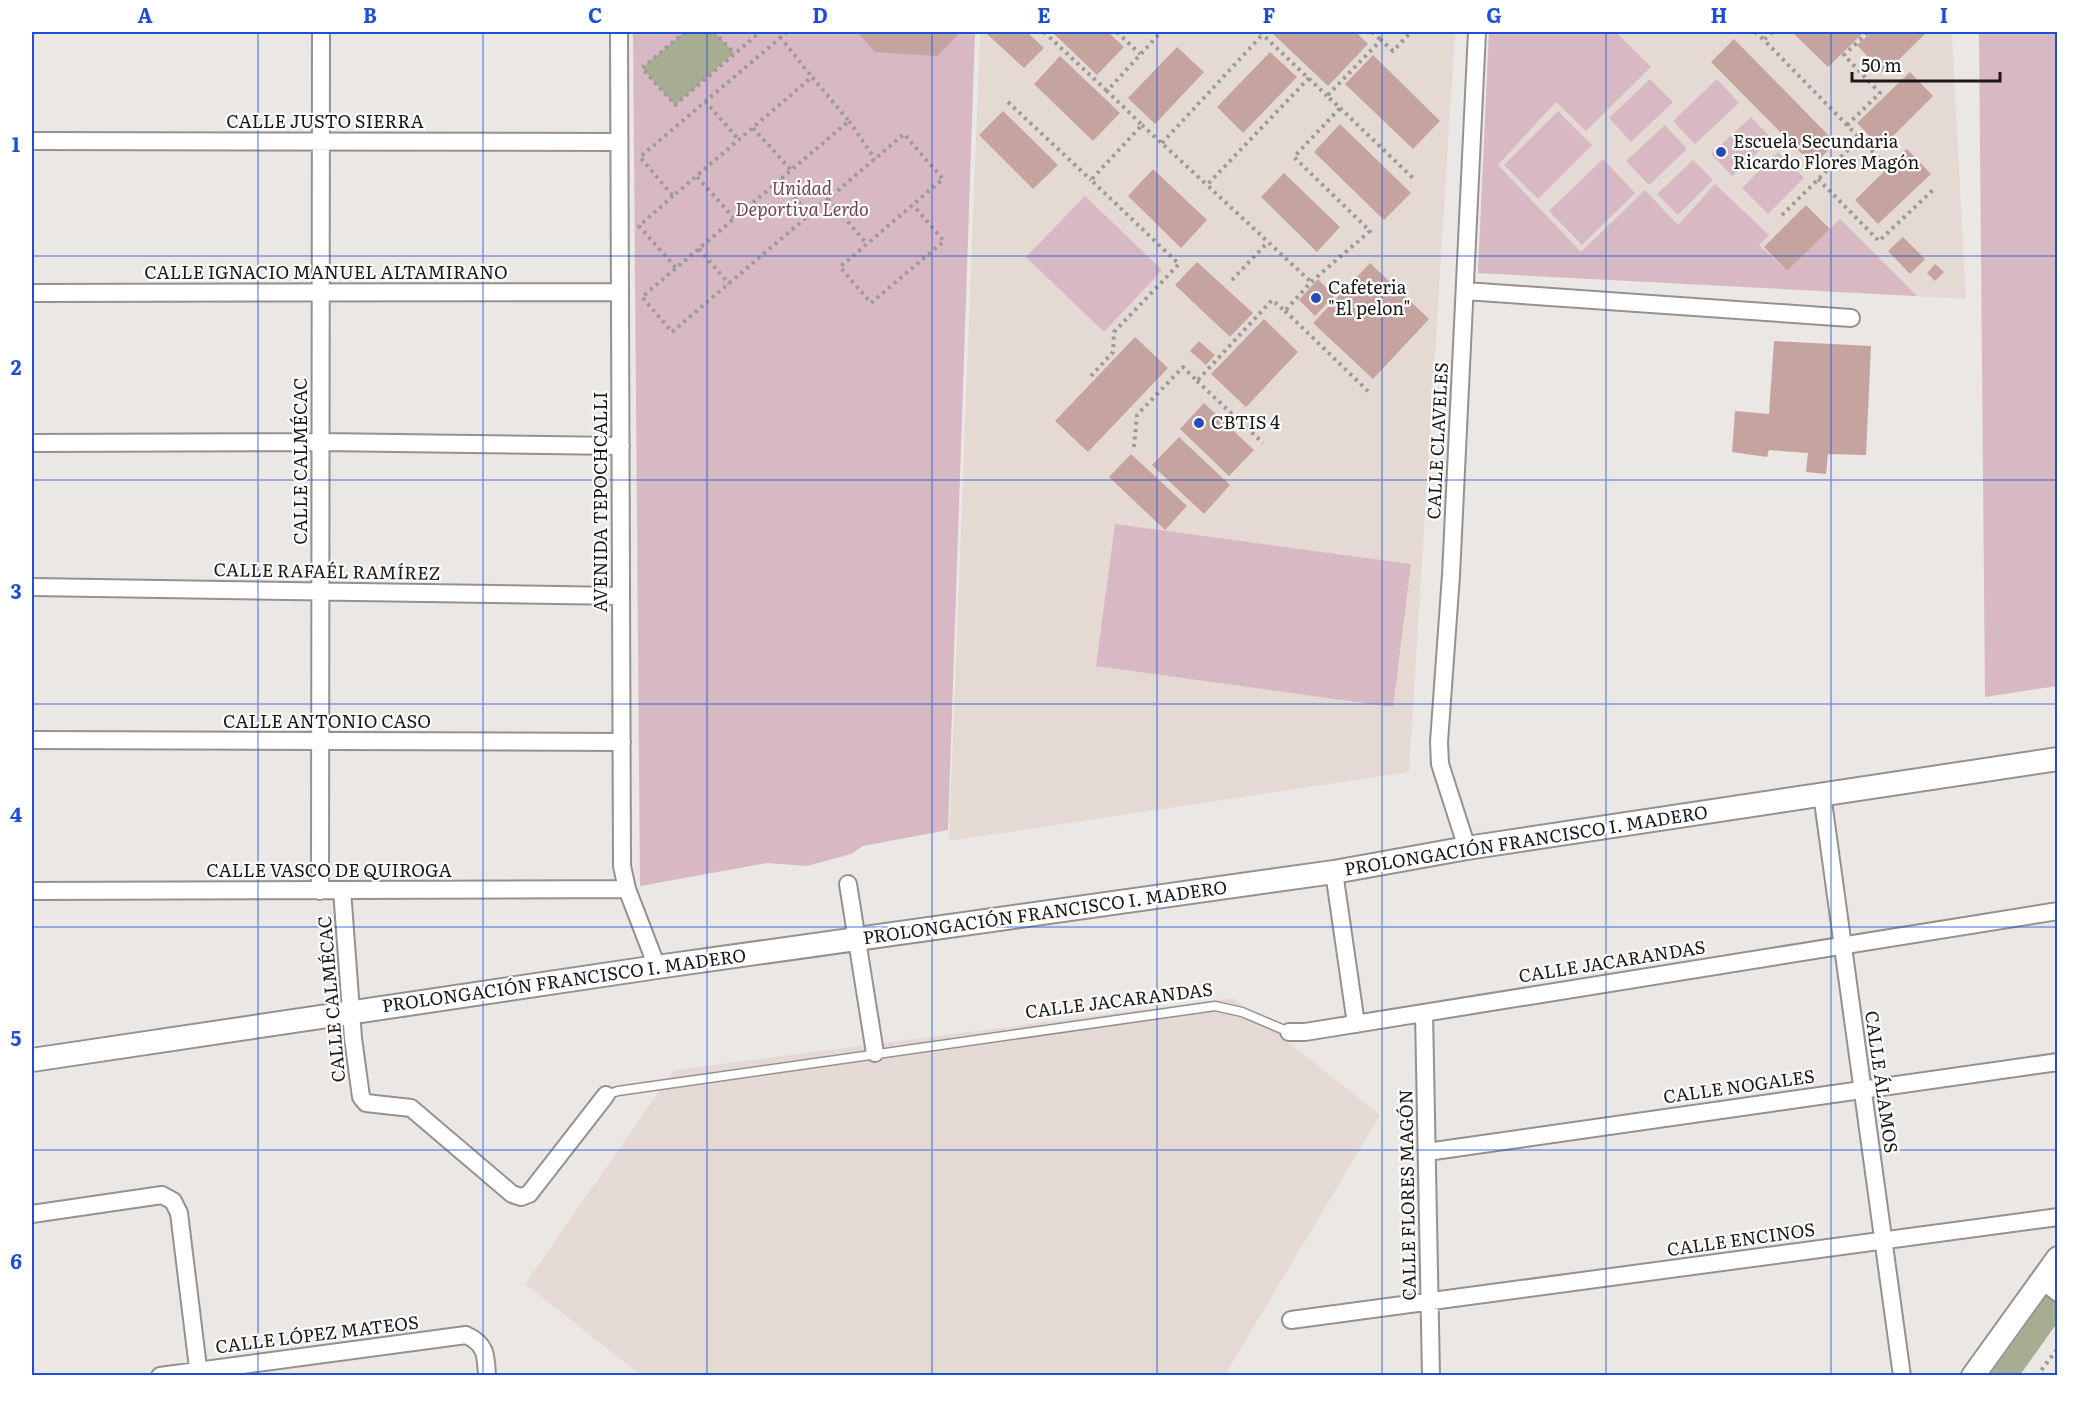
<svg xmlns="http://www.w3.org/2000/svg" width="2089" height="1407" font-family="Literata,serif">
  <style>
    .built { fill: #e5dad3 }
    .green { fill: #d8b8c2 }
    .water { fill: #a7ad91 }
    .building { fill: #c5a39f }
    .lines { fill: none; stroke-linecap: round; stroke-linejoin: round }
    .lane-casing { stroke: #95918f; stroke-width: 11 }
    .street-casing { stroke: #95918f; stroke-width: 20 }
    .secondary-casing { stroke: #95918f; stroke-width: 26 }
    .path { stroke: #9c9a98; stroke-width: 4; stroke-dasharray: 3 4.5; stroke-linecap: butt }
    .lane { stroke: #fff; stroke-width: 8 }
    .street { stroke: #fff; stroke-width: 16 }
    .secondary { stroke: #fff; stroke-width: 22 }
    .grid { fill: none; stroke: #1d4ed8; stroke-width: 1.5; stroke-opacity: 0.55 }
    .poi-dot { fill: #274ab9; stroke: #fff; stroke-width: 2 }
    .labels { text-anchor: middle; stroke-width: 4.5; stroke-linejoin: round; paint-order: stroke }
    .street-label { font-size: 18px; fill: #1a1918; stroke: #fff }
    .poi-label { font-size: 18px; fill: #1a1918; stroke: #fff; text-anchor: start }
    .park-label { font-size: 18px; font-style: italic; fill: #734354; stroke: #fff }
    .neatline { fill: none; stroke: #1d4ed8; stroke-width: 2 }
    .grid-label { font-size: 20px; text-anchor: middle; font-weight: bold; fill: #1d4ed8 }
  </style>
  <rect width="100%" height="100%" fill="#eae7e4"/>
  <path class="built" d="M980,32H1455L1409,772L949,841Z
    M1489,32H1952L1966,299L1478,273Z
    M1233,998L1380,1115L1225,1375H641L525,1284L674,1070Z"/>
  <path class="green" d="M633,32H975L948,830L863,846L851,854L807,866L767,863L640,886Z
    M1489,32H1616L1651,67L1586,131L1556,102L1498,165L1581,252L1645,190L1678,225L1715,184L1769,235L1759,245L1787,271L1840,219L1917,296L1478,273Z
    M1979,32H2058L2057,686L1985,697Z
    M1650,79L1673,102L1631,142L1609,118Z
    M1717,79L1739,103L1695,144L1673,121Z
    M1558,111L1592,145L1538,199L1504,165Z
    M1751,117L1772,139L1732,176L1711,154Z
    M1665,125L1687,149L1649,185L1626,161Z
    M1778,152L1804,178L1768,214L1742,188Z
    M1603,159L1635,193L1582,245L1549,211Z
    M1693,160L1713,180L1678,215L1657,194Z
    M1085,196L1162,270L1104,332L1026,257Z
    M1115,524L1411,564L1393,707L1096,666Z"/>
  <path class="water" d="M685,32H714L734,53L675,105L642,68Z
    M2057,1281V1323L2020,1375L1989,1376Z"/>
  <path class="building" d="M857,32H961L937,56L875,52Z
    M989,32H1027L1044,48L1024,68L987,34Z
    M1052,32H1108L1124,47L1097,75Z
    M1271,32H1356L1368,44L1328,86Z
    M1792,32H1864L1828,67Z
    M1872,32H1927L1884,74L1857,45Z
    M1734,39L1836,143L1813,165L1711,62Z
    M1177,47L1204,72L1155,124L1128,98Z
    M1270,52L1297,77L1243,133L1217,107Z
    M1373,55L1440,121L1413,149L1345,84Z
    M1060,56L1120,113L1093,141L1034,84Z
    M1910,72L1933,96L1881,148L1857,123Z
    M1003,111L1058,165L1033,189L979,135Z
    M1340,124L1411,193L1384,220L1314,152Z
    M1907,149L1931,174L1878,224L1855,200Z
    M1153,169L1207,220L1181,248L1128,196Z
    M1284,173L1340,227L1317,252L1261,197Z
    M1806,205L1830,229L1787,271L1764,247Z
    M1903,237L1925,259L1910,274L1888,251Z
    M1197,262L1253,313L1230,337L1175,285Z
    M1370,263L1429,319L1373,379L1313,323Z
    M1935,264L1944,272L1935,281L1927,273Z
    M1318,279L1334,296L1315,316L1299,300Z
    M1264,319L1298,352L1246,407L1211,374Z
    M1135,337L1168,368L1088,452L1055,421Z
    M1199,341L1215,355L1206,365L1190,351Z
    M1774,341L1871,346L1866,455L1828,454L1826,474L1806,472L1808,453L1769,450L1767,457L1732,452L1735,411L1769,414Z
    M1204,403L1254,450L1229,476L1180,429Z
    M1179,437L1230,485L1204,514L1152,465Z
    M1131,454L1187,506L1165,530L1109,477Z"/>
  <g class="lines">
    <g class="lane-casing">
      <path id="lane" d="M606,1095L618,1091L1215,1006L1242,1012L1289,1032"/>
    </g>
    <g class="street-casing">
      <path id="street" d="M619,32L622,866L627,889L657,967
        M32,141L619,142
        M1465,291L1851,318
        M32,293L620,292
        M32,443L320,442L621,446
        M32,587L621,596
        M32,740L622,742
        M1822,794L1902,1376
        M1467,848L1440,764L1439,742L1451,575L1477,32
        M1334,872L1356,1024
        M848,884L875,1053
        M342,890L353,1038L361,1097L366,1103L411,1108L512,1194L521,1197L529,1194L606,1095
        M32,891L627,889
        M320,891L321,32
        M1424,1013L1431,1376
        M1289,1032H1305L2058,911
        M1427,1152L2058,1062
        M32,1214L162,1195L173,1201L179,1213L199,1376
        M2041,1280L2058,1293
        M1291,1320L2058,1217
        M160,1376L466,1335C486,1344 486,1355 487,1376"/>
    </g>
    <g class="secondary-casing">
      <path id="secondary" d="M32,1060L657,967L1334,872L1467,848L2058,759
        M1973,1376L2058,1258"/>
    </g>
    <path class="path" d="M685,32L642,68L675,105L760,32
      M714,32L734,53
      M787,32L640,157L673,196L812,77L849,121L642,297L672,332L904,134L943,179L840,267L871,303L944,241L913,205
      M1044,32L1107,91
      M1117,32L1140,54
      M1260,32L1327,96
      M1372,32L1381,40
      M1755,32L1764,40
      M1772,32L1764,40L1883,162
      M780,37L812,77
      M1309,78L1207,185L1311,282
      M705,101L739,140
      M1008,102L1091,180
      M1340,108L1415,180
      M849,121L875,159
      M1142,125L1207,185
      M1847,125L1880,93L1844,55L1868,32
      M753,128L791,170
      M1162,143L1263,34
      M697,177L734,218
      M780,179L809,215
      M1818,179L1879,241L1934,189
      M673,196L639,226L676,268
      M828,199L867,244
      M1782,215L1860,138
      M699,249L729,284
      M1232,280L1268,242
      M1285,311L1369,392
      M1091,376L1113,352L1114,332L1179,264L1091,180L1142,125L1107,91L1161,32
      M1197,381L1263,443
      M1134,447L1137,415L1183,367L1197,381L1272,300L1285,311L1311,282L1370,231L1294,157L1340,108L1327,96L1381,40L1393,51L1411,32
      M2037,1376L2058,1348"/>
    <use href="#lane" class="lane"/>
    <use href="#street" class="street"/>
    <use href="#secondary" class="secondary"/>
  </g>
  <path class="grid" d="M258,32V1376M483,32V1376M707,32V1376M932,32V1376M1157,32V1376M1382,32V1376M1606,32V1376M1831,32V1376M32,256H2058M32,480H2058M32,704H2058M32,927H2058M32,1150H2058"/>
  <g class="poi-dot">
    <circle cx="1721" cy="152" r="6"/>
    <circle cx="1316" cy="298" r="6"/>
    <circle cx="1199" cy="423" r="6"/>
  </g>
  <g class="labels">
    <g class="street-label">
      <text x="325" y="128">CALLE JUSTO SIERRA</text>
      <text x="326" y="279">CALLE IGNACIO MANUEL ALTAMIRANO</text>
      <text transform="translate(1438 441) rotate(-87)" y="6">CALLE CLAVELES</text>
      <text transform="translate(301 461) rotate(-90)" y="6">CALLE CALMÉCAC</text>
      <text transform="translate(601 502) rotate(-90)" y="6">AVENIDA TEPOCHCALLI</text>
      <text transform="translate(327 572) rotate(1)" y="6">CALLE RAFAÉL RAMÍREZ</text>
      <text x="327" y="728">CALLE ANTONIO CASO</text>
      <text transform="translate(1526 841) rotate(-9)" y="6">PROLONGACIÓN FRANCISCO I. MADERO</text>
      <text x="329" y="877">CALLE VASCO DE QUIROGA</text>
      <text transform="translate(1045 913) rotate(-8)" y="6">PROLONGACIÓN FRANCISCO I. MADERO</text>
      <text transform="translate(1612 962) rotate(-9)" y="6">CALLE JACARANDAS</text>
      <text transform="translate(564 981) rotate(-8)" y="6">PROLONGACIÓN FRANCISCO I. MADERO</text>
      <text transform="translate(332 999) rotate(-95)" y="6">CALLE CALMÉCAC</text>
      <text transform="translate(1119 1001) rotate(-7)" y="6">CALLE JACARANDAS</text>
      <text transform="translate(1881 1082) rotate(82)" y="6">CALLE ÁLAMOS</text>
      <text transform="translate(1739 1087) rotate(-8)" y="6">CALLE NOGALES</text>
      <text transform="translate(1408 1195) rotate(-91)" y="6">CALLE FLORES MAGÓN</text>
      <text transform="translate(1741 1240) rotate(-8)" y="6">CALLE ENCINOS</text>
      <text transform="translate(317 1335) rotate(-7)" y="6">CALLE LÓPEZ MATEOS</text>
    </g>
    <g class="poi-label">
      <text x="1733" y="148">Escuela Secundaria<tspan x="1733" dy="21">Ricardo Flores Magón</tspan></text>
      <text x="1328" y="294">Cafeteria<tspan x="1328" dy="21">"El pelon"</tspan></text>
      <text x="1211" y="429">CBTIS 4</text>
    </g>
    <g class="park-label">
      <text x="802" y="195">Unidad<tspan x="802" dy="21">Deportiva Lerdo</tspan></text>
    </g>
  </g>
  <rect width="2089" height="1407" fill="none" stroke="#ffffff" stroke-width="66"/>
  <path d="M1852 72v9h148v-9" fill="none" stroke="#1a1918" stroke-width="3"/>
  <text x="1861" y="72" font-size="18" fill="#1a1918" stroke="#ffffff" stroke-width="4.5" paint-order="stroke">50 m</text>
  <rect x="33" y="33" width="2023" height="1341" class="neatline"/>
  <g class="grid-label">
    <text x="145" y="23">A</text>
    <text x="370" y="23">B</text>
    <text x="595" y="23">C</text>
    <text x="820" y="23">D</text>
    <text x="1044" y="23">E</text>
    <text x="1269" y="23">F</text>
    <text x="1494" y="23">G</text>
    <text x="1719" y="23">H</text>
    <text x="1944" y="23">I</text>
    <text x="16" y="152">1</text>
    <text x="16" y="375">2</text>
    <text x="16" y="599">3</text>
    <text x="16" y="822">4</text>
    <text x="16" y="1046">5</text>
    <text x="16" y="1269">6</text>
  </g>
</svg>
